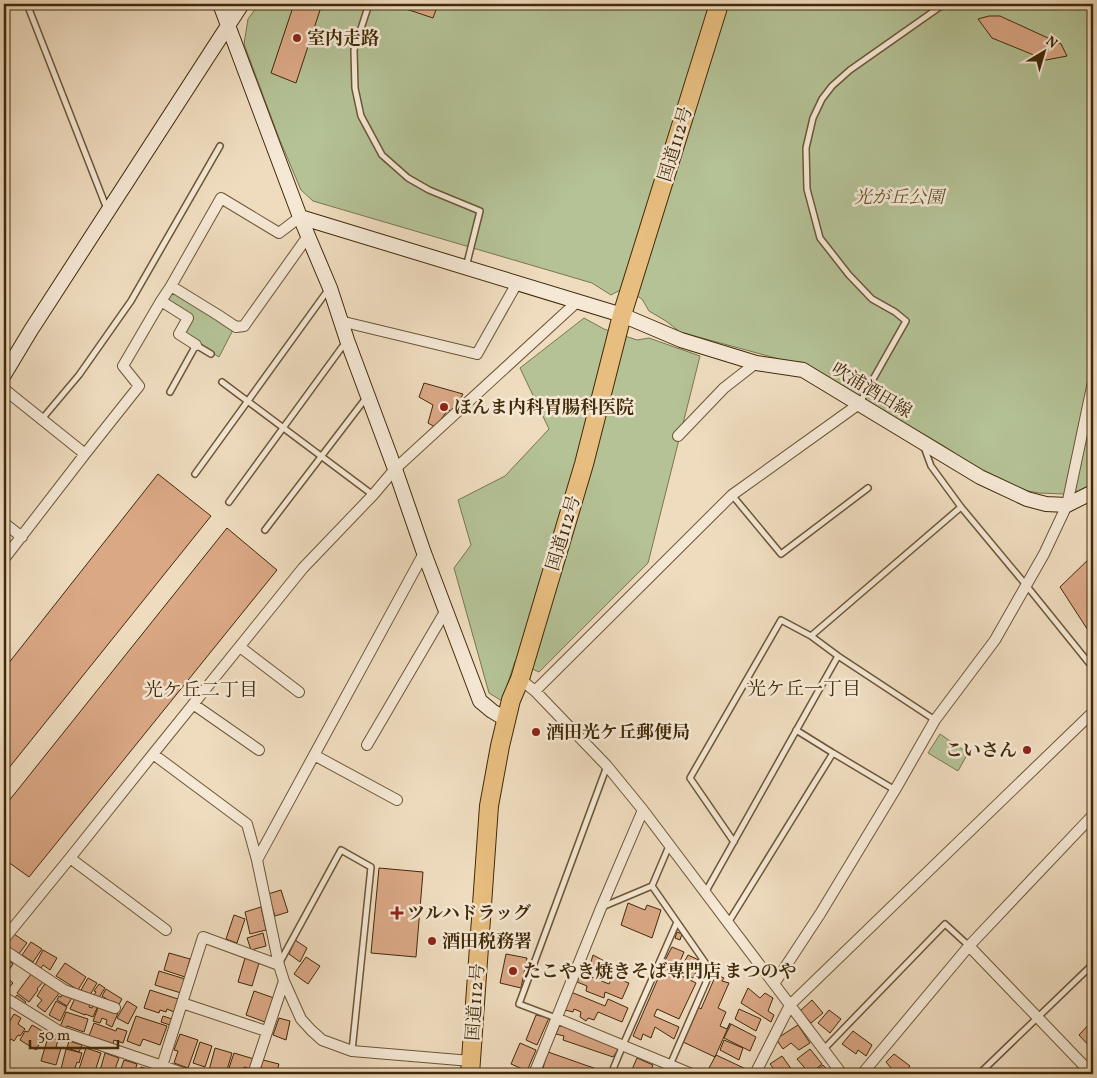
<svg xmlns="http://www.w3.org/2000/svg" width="1097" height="1078" font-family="Vollkorn,'Noto Serif JP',serif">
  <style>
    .green { fill: #b4c296; stroke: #7a764f }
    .building { fill: #dba886; stroke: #412a08 }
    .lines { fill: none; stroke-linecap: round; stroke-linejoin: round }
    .lane-casing { stroke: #6c5636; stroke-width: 8 }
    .street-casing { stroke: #6c5636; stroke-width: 12 }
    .secondary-casing { stroke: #412a08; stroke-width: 16 }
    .highway-casing { stroke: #412a08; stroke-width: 20 }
    .lane { stroke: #f5e8d5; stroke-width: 5 }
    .street { stroke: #f5e8d5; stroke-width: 10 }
    .secondary { stroke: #f5e8d5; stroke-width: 14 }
    .highway { stroke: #e8be80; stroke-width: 18 }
    .poi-dot { fill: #8f2418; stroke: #f5e8d5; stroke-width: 2 }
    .labels { text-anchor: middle; stroke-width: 5; stroke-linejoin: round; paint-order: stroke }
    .poi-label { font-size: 18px; font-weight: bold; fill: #412a08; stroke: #f5e8d5; text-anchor: start }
    .street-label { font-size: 18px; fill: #412a08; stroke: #f5e8d5 }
    .park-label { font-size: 18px; font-style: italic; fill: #5e502c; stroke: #f5e8d5 }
    .neighbourhood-label { font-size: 19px; fill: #412a08; stroke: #f5e8d5 }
  </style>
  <rect width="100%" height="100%" fill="#efdcbf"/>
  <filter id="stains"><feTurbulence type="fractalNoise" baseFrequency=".004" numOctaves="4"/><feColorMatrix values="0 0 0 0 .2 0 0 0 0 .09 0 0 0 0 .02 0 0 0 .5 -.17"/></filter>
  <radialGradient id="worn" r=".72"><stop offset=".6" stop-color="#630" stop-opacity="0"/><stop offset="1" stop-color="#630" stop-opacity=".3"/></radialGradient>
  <path class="green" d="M259,4H1093V493L1064,494L1039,493L1011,488L996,482L944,446L846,389L801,365L680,332L666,321L649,311L642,299L624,288L611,295L592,283L313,201L301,190L279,138L244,44L248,19Z
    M171,288L234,328L219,357L182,334L189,316L163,301Z
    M584,318L604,329L637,340L649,338L700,356L648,563L539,672L515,661L502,701L489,693L454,568L471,545L458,500L505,476L549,429L520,368Z
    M940,734L968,753L958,771L928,753Z"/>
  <path class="building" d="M294,4H322L296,83L271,73Z
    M407,4H438L433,18L406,9Z
    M989,16H1000L1061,44L1067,56L1046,60L992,38L978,19Z
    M424,383L463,394L453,412L448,410L435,427L428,423L433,405L419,397Z
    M158,474L211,516L4,774V669Z
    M227,528L277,570L29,877L4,859V807Z
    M1093,555V638L1060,587Z
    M379,868L423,872L416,957L371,953Z
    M281,890L288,912L275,916L268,894Z
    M628,903L645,910L647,905L661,910L652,938L621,925Z
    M261,907L266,930L250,934L245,912Z
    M234,915L245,919L237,943L226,939Z
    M677,932L682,934L680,940L675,938Z
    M263,933L266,946L251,950L247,938Z
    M14,934L27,943L18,955L5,946Z
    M295,940L307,948L300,962L289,954Z
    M31,942L42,949L33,962L22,955Z
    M672,947L684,952L677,969L663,964Z
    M43,950L57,958L50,970L43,965L41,968L35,965Z
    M169,953L190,959L185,977L164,970Z
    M506,954L527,958L521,988L500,983Z
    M593,955L610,964L607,976L593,970L594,966L590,965Z
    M688,955L701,961L693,978L679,972Z
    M4,957L13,964L7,973L4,971Z
    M306,957L320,966L308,984L294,974Z
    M245,958L259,963L252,986L238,982Z
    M65,963L86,977L78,990L56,976Z
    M715,965L718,969L717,975L724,978L722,981L729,983L718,1008L726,1012L720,1026L727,1029L730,1023L715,1057L683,1042L698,1007L701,1009L715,977L712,975Z
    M663,967L696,983L679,1019L657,1009L654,1016L679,1027L674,1039L655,1027L651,1038L643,1034L641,1040L633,1036Z
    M159,971L185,979L181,993L155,985Z
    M581,973L609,984L612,977L629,983L622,999L605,992L604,998L586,991L587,986L577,982Z
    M31,974L43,982L37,989L38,990L29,1002L17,993Z
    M6,977L13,983L6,991L4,989V980Z
    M88,978L97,983L90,995L81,990Z
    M46,982L60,992L45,1012L37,1006L42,1000L37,996Z
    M99,984L105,988L98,999L93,996L96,992L94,991Z
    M748,988L760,998L765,993L773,998L768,1011L774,1015L771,1022L741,1003Z
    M106,989L122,999L118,1006L102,996Z
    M150,990L178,999L174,1012L167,1009L166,1012L160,1010L159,1013L144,1008Z
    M64,991L73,996L67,1006L57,1000L59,996L61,997Z
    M254,991L274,998L265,1022L246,1015Z
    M571,992L605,1006L608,999L628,1008L622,1022L598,1012L594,1020L588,1018L586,1021L580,1017L581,1012L574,1009L573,1012L565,1010Z
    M17,995L26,1002L22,1007L13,1000Z
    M75,998L91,1002L89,1007L92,1008L94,1004L98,1006L93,1017L85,1014V1015L70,1009Z
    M812,1000L823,1013L811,1023L800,1011Z
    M56,1001L67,1007L60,1021L49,1015Z
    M127,1001L137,1007L128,1024L117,1018Z
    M99,1005L118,1013L112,1027L106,1024L107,1020L102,1018L100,1023L93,1021Z
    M739,1009L761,1019L756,1031L735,1019Z
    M829,1010L841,1019L830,1033L818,1023Z
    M66,1012L88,1019L84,1032L67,1026L66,1029L60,1027Z
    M14,1014L21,1018L18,1024L25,1029L20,1036L18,1035L14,1041L11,1039L8,1044L4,1042V1031Z
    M536,1015L549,1018L537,1045L526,1040Z
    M136,1016L167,1026L160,1045L143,1039L140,1046L127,1041Z
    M163,1016L172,1019L170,1025L161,1022Z
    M279,1018L290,1021L286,1040L273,1035Z
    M1093,1020V1046L1091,1048L1079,1035Z
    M94,1023L116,1031L117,1028L127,1031L123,1043L114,1040L113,1044L89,1036Z
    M560,1024L620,1047L613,1057L563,1040L564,1036L556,1034Z
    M731,1024L756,1037L750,1051L724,1038Z
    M32,1025L44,1032L41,1037L43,1038L36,1050L20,1040L25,1031L28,1032Z
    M798,1025L810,1043L799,1050L791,1043L783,1049L776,1039Z
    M853,1031L872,1045L866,1056L858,1050L856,1054L842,1044Z
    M180,1034L198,1040L188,1068L174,1063L178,1051L174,1050Z
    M48,1037L58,1040L56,1047L61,1048L56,1065L41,1061Z
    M724,1040L743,1048L739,1060L720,1050Z
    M69,1041L82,1045L79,1052L67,1048Z
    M200,1042L212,1046L205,1067L193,1063Z
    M520,1043L536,1050L527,1071L511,1064Z
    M86,1048L101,1053L94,1074H79L80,1072H78Z
    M215,1048L232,1053L227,1070L223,1069L221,1074H208Z
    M66,1049L82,1053L79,1063L77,1062L74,1071L78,1072L77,1074L60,1073Z
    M810,1049L822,1064L810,1074L797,1059Z
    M548,1052L608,1073V1074H541Z
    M105,1053L119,1058L114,1072L110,1071L109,1074H99Z
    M234,1053L254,1059L251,1069L244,1067L242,1074H227Z
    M894,1054L910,1066L903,1074H896L886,1062Z
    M716,1055L746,1069L743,1074H721L709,1068Z
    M782,1056L792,1070L785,1074H778L770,1064Z
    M637,1058L653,1065L650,1074H630Z
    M124,1060L137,1064L135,1071L138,1072L137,1074H119Z
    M263,1060L279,1064L276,1074H259Z
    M823,1065L831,1074H812Z
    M141,1067L163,1074H139Z"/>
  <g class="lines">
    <g class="lane-casing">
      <path id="lane" d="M27,4L107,209
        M369,4L354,50L355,88L361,116L382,155L408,178L429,190L480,211L466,267
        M222,382L373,495
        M170,392L196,345L211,354
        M859,404L906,321L895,312L872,299L849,275L820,238L807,189L806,148L813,118L822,99L832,86L850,70L944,4
        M42,419L79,375L131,301L220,146
        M924,447L931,466L961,507L1026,585L1093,668
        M195,474L328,290
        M732,495L781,554L868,488
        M229,502L345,343
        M265,530L366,398
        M935,720L838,656L811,636L961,507
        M796,730L833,753
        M734,842L690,778L781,620L811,636
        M705,893L838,656
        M602,907L652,886
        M728,923L833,753L895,790
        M280,962L341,850L371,867L352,1051
        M556,1018L519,1004L607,766
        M824,1049L945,924L969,946
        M670,1065L711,971L677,922
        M611,1074L623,1045L677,922L652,886L669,846
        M979,1074L1093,964"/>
    </g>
    <g class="street-casing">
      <path id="street" d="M171,286L221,198L279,233L300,217
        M161,301L171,286L218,315L236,327L244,326L308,236
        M340,321L477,354L517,283
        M4,389L85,454
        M678,436L724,388L756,363
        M4,523L22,537
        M424,553L257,860L279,965L284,981L301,1019L311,1030L322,1040L352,1051L471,1061
        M4,559L85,454L139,386L123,366L161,301L188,318L179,334L196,345
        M240,647L299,692
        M520,679L535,691L732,495L859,404
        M535,691L607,766L643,810L842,1074
        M193,704L259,750
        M367,745L446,610
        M153,754L247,824L257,860
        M314,755L397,800
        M70,858L166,930
        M4,939L70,858L153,754L303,568L373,495L395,469L578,301
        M969,946L1092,1074
        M4,950L64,990L115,1008
        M774,984L820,914L895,790L935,720L995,640L1044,554L1067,505L1093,382
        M4,997L59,1031L186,1074
        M182,1003L266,1031
        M556,1018L692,1074
        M162,1066L203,937L279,965
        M253,1074L284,981
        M534,1074L601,908L643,810
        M755,1074L790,1005L1093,712
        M862,1074L969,946L1093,815"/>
    </g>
    <g class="secondary-casing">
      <path id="secondary" d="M220,4L300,217L330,288L347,340L395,469L424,553L480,701L492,711L507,720
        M300,217L622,315L681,340L756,363L803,370L980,477L1027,499L1046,504L1067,505L1093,492
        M4,375L31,330L242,4"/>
    </g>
    <g class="highway-casing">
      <path id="highway" d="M470,1074L489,806L500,746L511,700L520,679L584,464L622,315L719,4"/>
    </g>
    <use href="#lane" class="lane"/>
    <use href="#street" class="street"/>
    <use href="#secondary" class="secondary"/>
    <use href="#highway" class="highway"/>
  </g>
  <g class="poi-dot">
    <circle cx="297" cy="38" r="5"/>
    <circle cx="444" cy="407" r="5"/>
    <circle cx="536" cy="732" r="5"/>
    <circle cx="1027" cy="750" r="5"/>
    <path d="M394.5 905.5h5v5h5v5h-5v5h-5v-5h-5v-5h5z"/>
    <circle cx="432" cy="941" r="5"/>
    <circle cx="513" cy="971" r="5"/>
  </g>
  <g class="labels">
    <g class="poi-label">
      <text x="307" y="44">室内走路</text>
      <text x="454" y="413">ほんま内科胃腸科医院</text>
      <text x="546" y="738">酒田光ケ丘郵便局</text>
      <text x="1017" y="756" text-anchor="end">こいさん</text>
      <text x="407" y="919">ツルハドラッグ</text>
      <text x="442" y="947">酒田税務署</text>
      <text x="523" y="977">たこやき焼きそば専門店 まつのや</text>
    </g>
    <g class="street-label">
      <text transform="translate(675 144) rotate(-73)" y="6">国道112号</text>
      <text transform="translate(872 390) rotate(31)" y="6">吹浦酒田線</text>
      <text transform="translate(563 533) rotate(-73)" y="6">国道112号</text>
      <text transform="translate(475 1002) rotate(-86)" y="6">国道112号</text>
    </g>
    <g class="park-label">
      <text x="899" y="203">光が丘公園</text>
    </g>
    <g class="neighbourhood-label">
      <text x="804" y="695">光ケ丘一丁目</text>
      <text x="201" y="696">光ケ丘二丁目</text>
    </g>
  </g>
  <rect width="1097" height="1078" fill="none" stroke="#efdcbf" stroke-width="20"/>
  <rect x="5" y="5" width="1087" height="1068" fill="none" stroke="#412a08" stroke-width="2.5"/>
  <rect x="10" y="10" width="1077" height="1058" fill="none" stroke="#412a08"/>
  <g transform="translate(1044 52) rotate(38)" stroke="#f5e8d5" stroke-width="4" paint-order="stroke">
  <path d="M0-4L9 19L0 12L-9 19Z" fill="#412a08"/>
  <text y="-8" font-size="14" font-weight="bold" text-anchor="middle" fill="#412a08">N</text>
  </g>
  <path d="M30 1040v8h88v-8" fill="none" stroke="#412a08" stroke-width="2.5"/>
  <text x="38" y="1040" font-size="15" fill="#412a08" stroke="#f5e8d5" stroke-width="4" paint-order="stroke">50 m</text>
  <rect width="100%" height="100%" filter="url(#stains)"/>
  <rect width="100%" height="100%" fill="url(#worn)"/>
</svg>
